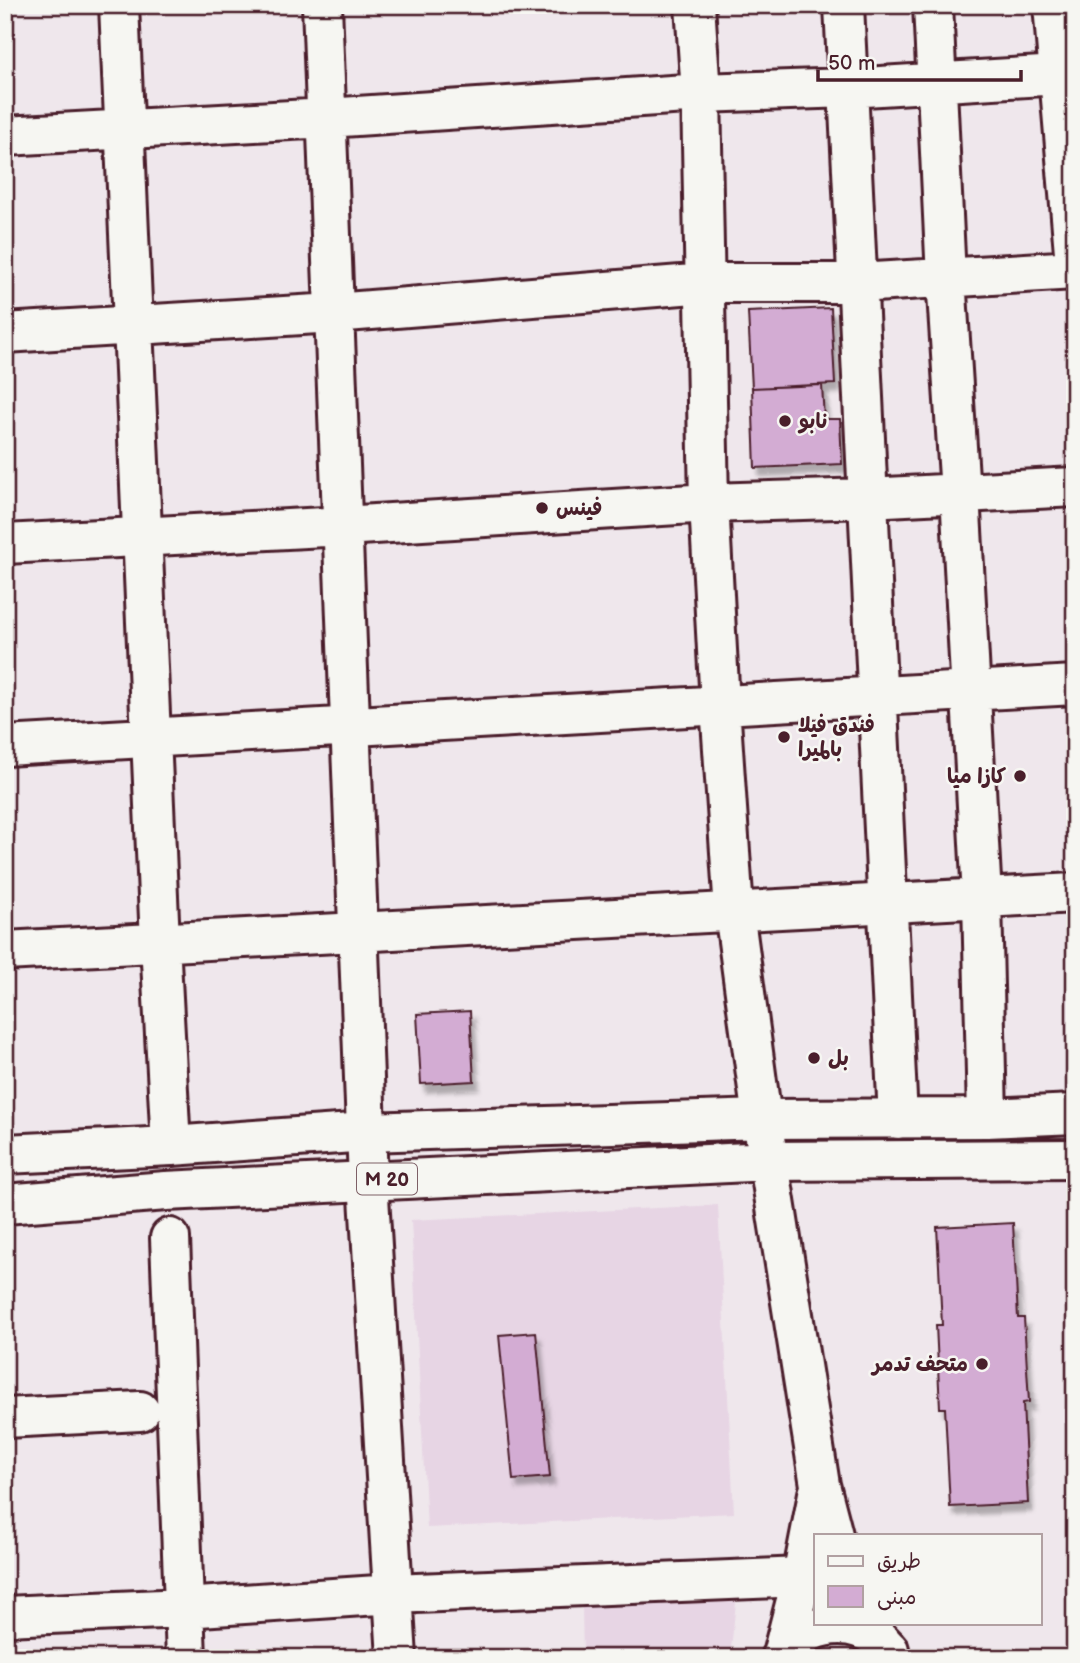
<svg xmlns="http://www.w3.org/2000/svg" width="1080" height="1663" font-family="'Balsamiq Sans','Playpen Sans Arabic',sans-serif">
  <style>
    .built { fill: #e7d5e4 }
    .building { fill: #d3acd3; stroke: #4a1f2b; stroke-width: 2; filter: url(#shadow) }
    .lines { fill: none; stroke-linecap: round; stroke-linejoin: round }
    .minor-casing { stroke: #4a1f2b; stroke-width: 44 }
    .major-casing { stroke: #4a1f2b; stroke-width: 44 }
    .minor { stroke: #f6f6f2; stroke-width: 38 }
    .major { stroke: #f6f6f2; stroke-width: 38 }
    .poi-dot { fill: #4a1f2b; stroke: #f6f6f2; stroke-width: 2.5 }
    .labels { text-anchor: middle; stroke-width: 5; stroke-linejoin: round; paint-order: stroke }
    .shield { fill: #f6f6f2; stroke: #7e6067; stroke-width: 2 }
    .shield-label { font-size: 19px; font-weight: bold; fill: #4a1f2b }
    .poi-label { font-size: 21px; font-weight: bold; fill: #4a1f2b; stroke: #f6f6f2; text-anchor: start }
  </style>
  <defs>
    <filter id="shadow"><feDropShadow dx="4.5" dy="8" stdDeviation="2" flood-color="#0004"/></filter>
  </defs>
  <rect width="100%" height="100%" fill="#efe7ec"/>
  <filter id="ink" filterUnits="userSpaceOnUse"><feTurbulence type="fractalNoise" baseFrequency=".0143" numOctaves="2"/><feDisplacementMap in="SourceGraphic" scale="14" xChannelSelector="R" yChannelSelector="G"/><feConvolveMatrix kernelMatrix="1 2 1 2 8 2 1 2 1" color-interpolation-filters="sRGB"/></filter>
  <g filter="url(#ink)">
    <path class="built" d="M718,1205L734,1513L427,1528L411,1220Z
      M737,1593L730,1658H583L582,1605Z"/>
    <path class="building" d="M831,308L835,384L752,388L748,312Z
      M822,385L824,419H840L842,464L755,468L752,388Z
      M470,1011L474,1081L421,1084L417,1014Z
      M1013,1223L1018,1318H1024L1029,1402L1023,1403L1028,1503L950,1507L945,1408H940L936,1325H942L937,1227Z
      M536,1332L550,1477L513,1480L499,1335Z"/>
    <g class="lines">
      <g class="minor-casing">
        <path id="minor" d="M119,5L160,942L171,1146
          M322,5L368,1180L397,1658
          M695,5L701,93L709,503L720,705L734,911L762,1119L987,1118L1075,1114
          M844,5L898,1119
          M933,5L946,278L960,493L982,898L987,1118
          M1053,5L1075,264
          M5,136L327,118L701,93L848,88L1059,75
          M5,333L334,313L706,283H857L1075,270
          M5,544L343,526L709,503L868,498L1075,487
          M5,746L1075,685
          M5,951L1075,893
          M768,1161L1075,1159
          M170,1238L186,1658
          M5,1418L140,1411
          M5,1616L184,1608L393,1594L802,1577"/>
      </g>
      <g class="major-casing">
        <path id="major" d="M5,1154L171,1146L367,1132L762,1119L820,1485L833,1535
          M5,1204L166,1191L768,1161
          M782,1655L802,1577L818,1494
          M780,1658C800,1625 846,1614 877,1638C881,1641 885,1646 889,1650"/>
      </g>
      <use href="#minor" class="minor"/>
      <use href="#major" class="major"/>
    </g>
  </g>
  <g class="poi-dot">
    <circle cx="785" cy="421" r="7"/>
    <circle cx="542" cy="508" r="7"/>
    <circle cx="784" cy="737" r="7"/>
    <circle cx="1020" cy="776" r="7"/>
    <circle cx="814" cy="1058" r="7"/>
    <circle cx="982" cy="1364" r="7"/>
  </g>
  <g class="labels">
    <rect class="shield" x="357" y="1163.5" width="60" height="31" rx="5"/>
    <g class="shield-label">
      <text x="387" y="1186">M 20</text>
    </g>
    <g class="poi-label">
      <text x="799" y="428">نابو</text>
      <text x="556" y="515">فينس</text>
      <text x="798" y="732">فندق فيلا<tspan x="798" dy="24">بالميرا</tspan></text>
      <text x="1006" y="783" text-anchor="end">كازا ميا</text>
      <text x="828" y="1065">بل</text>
      <text x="968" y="1371" text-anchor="end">متحف تدمر</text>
    </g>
  </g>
  <rect width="1080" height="1663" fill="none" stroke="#f6f6f2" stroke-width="28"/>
  <rect x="14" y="14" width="1052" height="1635" fill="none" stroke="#4a1f2b" stroke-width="2.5" filter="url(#ink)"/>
  <rect x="814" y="1534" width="228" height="91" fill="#f6f6f2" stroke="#b1a0a2" stroke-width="2"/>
  <rect x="828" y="1556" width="35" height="10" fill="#f6f6f2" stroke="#b1a0a2" stroke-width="2"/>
  <text x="877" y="1568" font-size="21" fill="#4a1f2b">طريق</text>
  <rect x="828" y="1586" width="35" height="21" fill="#d3acd3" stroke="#b1a0a2" stroke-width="2"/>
  <text x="877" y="1604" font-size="21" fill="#4a1f2b">مبنى</text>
  <path d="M818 70v10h203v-10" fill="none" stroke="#4a1f2b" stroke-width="3.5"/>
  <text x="828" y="70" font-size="21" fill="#4a1f2b" stroke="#f6f6f2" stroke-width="5" paint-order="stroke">50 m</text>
</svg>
